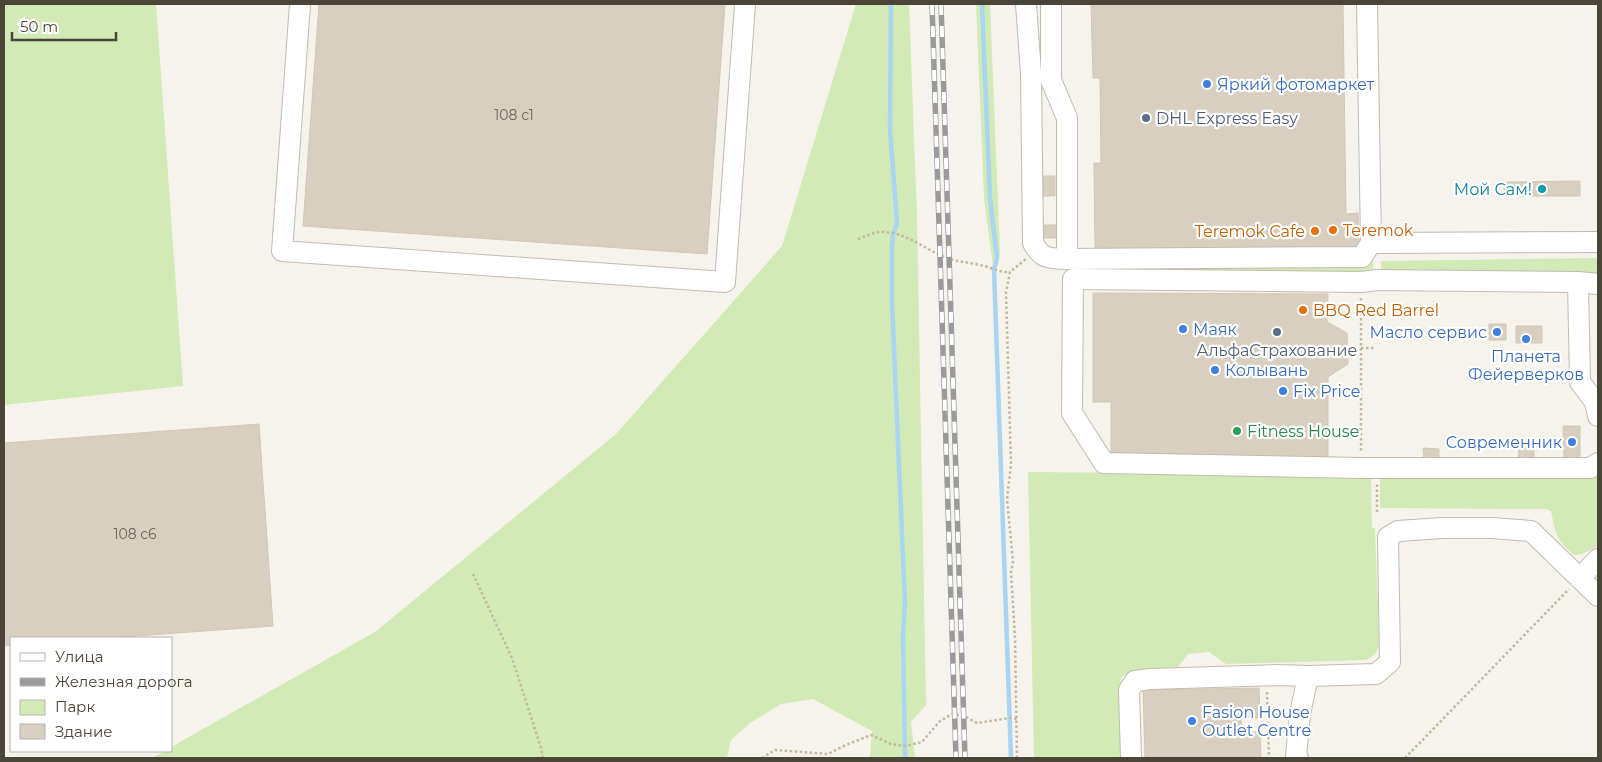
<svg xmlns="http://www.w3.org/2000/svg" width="1602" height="762" font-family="Montserrat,sans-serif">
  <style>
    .green { fill: #d2eab5 }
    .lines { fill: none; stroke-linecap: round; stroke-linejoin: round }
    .stream { stroke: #a9d4f2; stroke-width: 4.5 }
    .building { fill: #d8cfc1; stroke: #d3c7b4 }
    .minor-casing { stroke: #c2bbae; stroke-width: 22 }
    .path { stroke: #c4b79f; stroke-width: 2.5; stroke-dasharray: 2.5 2.5; stroke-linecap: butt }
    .minor { stroke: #fff; stroke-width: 20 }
    .rail-casing { stroke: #9a9a9a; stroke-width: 5.5 }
    .rail { stroke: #fff; stroke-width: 4; stroke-dasharray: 11; stroke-linecap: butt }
    .shop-dot { fill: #3f7fe0; stroke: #fff; stroke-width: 2 }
    .service-dot { fill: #5c6f8a; stroke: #fff; stroke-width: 2 }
    .culture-dot { fill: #0f9aa8; stroke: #fff; stroke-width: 2 }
    .food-dot { fill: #e8710a; stroke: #fff; stroke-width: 2 }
    .leisure-dot { fill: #2e9e5b; stroke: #fff; stroke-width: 2 }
    .labels { text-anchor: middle; stroke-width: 4.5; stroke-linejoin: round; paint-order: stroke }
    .number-label { font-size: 14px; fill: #6e675b }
    .shop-label { font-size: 16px; fill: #366cbe; stroke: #fff; text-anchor: start }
    .service-label { font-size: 16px; fill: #4e5e75; stroke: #fff; text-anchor: start }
    .culture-label { font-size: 16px; fill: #0d838f; stroke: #fff; text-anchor: end }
    .food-label { font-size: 16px; fill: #c56008; stroke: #fff; text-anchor: start }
    .leisure-label { font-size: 16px; fill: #27864d; stroke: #fff; text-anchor: start }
  </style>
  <rect width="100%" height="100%" fill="#f6f3ec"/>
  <path class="green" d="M4,4H156L183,386L4,405Z
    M856,4H909L917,218L926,705L911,722L915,758H870L872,731L813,699L781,704L750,723L731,740L727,758H152L165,751H171V747L375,632L616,434L782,246Z
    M976,4H990L1000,252L998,266H993L984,199Z
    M1598,258V277L1381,274V261Z
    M1373,261V274L1104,271L1103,269L1109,264Z
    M1028,472L1371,475L1372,528H1375L1379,641C1379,650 1375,657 1365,660L1226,664L1209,652L1188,654L1178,667L1135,670L1122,677L1120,684L1123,758H1034Z
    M1380,475L1598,476V546L1582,554L1574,555C1555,538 1556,534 1551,511L1546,509L1380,508Z"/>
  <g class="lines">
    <path class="stream" d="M891,4L890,129L897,224L893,234L892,247V303L905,604L903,634L905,758
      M982,4L990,198L997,258L994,269L1011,758"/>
  </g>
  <path class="building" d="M319,4H725L707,254L303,226Z
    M1091,4H1343L1346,214L1358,213L1359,247L1095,251L1094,163H1101L1100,78H1093Z
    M1043,176H1055V196H1043Z
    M1580,181V196H1504V182Z
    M1044,225H1058V238H1044Z
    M1093,293L1328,294L1327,322L1347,333L1348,364L1328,377V457H1111V402H1093Z
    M1489,324H1506V340H1489Z
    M1516,326H1542V343H1516Z
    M259,424L273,626L109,638H11V645L4,646V443Z
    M1563,426H1580V459H1564Z
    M1423,448L1439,449V462H1424Z
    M1519,448H1534V462H1518Z
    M1259,688L1260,718H1241L1242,732H1260L1261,758H1145L1143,690Z"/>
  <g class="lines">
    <g class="minor-casing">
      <path id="minor" d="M300,4L282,251L725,282L745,4
        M1026,4L1031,73L1033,243C1042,260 1050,258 1067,259L1362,257L1371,243L1367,4
        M1051,4V80L1067,118V259
        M1371,243L1598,242
        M1578,282L1580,382L1595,402L1598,416
        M1598,284L1578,282L1377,280L1361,282L1073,279L1072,413L1104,463L1361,468H1590L1598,463
        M1580,578L1598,559
        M1131,758L1129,690L1135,681L1150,679L1278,675L1308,676
        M1298,758L1296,756L1300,714L1308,676L1376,674L1390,662L1388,537L1398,531L1442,528H1492L1531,531L1598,596"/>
    </g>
    <path class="path" d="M858,239C864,237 873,232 880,232C903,231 920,246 940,255C954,262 969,262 984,266C993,268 1001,273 1010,272
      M1361,298V453
      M1361,348H1376
      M1377,512V483
      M473,574L512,658L541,748L543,758
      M1267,692L1269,758
      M762,758L775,750L828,754L846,745L871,735L891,744L905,746L922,742L940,721L952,714L964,716L977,723L1010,718L1017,719
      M1017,758L1015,637L1011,572L1013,562L1007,499L1011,464L1006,292L1010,272L1026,259
      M1405,758L1569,589"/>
    <use href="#minor" class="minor"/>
    <g class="rail-casing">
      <path id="rail" d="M932,4L956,758
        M941,4L965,758"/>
    </g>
    <use href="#rail" class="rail"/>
  </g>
  <g class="shop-dot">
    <circle cx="1207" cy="84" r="5"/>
    <circle cx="1183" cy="329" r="5"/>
    <circle cx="1497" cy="332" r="5"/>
    <circle cx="1526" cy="339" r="5"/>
    <circle cx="1215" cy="370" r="5"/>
    <circle cx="1283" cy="391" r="5"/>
    <circle cx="1572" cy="442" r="5"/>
    <circle cx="1192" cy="721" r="5"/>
  </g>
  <g class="service-dot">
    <circle cx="1146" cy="118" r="5"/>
    <circle cx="1277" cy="332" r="5"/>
  </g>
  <circle class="culture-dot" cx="1542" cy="189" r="5"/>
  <g class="food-dot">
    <circle cx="1333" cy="230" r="5"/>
    <circle cx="1315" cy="231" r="5"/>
    <circle cx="1303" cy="310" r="5"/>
  </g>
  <circle class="leisure-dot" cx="1237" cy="431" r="5"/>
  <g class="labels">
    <g class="number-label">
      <text x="514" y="120">108 с1</text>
      <text x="135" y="539">108 с6</text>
    </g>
    <g class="shop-label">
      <text x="1217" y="90">Яркий фотомаркет</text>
      <text x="1193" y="335">Маяк</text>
      <text x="1487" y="338" text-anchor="end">Масло сервис</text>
      <text x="1526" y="362" text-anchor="middle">Планета<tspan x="1526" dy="18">Фейерверков</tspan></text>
      <text x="1225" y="376">Колывань</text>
      <text x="1293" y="397">Fix Price</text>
      <text x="1562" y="448" text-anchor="end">Современник</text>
      <text x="1202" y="718">Fasion House<tspan x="1202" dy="18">Outlet Centre</tspan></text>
    </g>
    <g class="service-label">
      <text x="1156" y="124">DHL Express Easy</text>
      <text x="1277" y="356" text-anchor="middle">АльфаСтрахование</text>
    </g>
    <g class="culture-label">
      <text x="1532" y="195">Мой Сам!</text>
    </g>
    <g class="food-label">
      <text x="1343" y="236">Teremok</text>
      <text x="1305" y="237" text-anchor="end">Teremok Cafe</text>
      <text x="1313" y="316">BBQ Red Barrel</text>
    </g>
    <g class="leisure-label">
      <text x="1247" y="437">Fitness House</text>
    </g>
  </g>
  <rect width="1602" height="762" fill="none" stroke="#4b4439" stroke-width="10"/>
  <rect x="10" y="637" width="162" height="115" fill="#ffffff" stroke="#b7b4b0"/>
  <rect x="20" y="653" width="25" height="8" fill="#ffffff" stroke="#b7b4b0"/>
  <text x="55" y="662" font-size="15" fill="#4b4439">Улица</text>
  <rect x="20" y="678" width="25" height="8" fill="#9a9a9a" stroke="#b7b4b0"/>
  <text x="55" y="687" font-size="15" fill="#4b4439">Железная дорога</text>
  <rect x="20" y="700" width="25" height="15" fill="#d2eab5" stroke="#b7b4b0"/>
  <text x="55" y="712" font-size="15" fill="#4b4439">Парк</text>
  <rect x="20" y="724" width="25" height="15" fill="#d8cfc1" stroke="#b7b4b0"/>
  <text x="55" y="737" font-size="15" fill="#4b4439">Здание</text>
  <path d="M12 32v8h104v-8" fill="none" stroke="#4b4439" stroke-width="2.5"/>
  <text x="20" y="32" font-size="15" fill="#4b4439" stroke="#ffffff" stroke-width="4" paint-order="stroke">50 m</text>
</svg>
